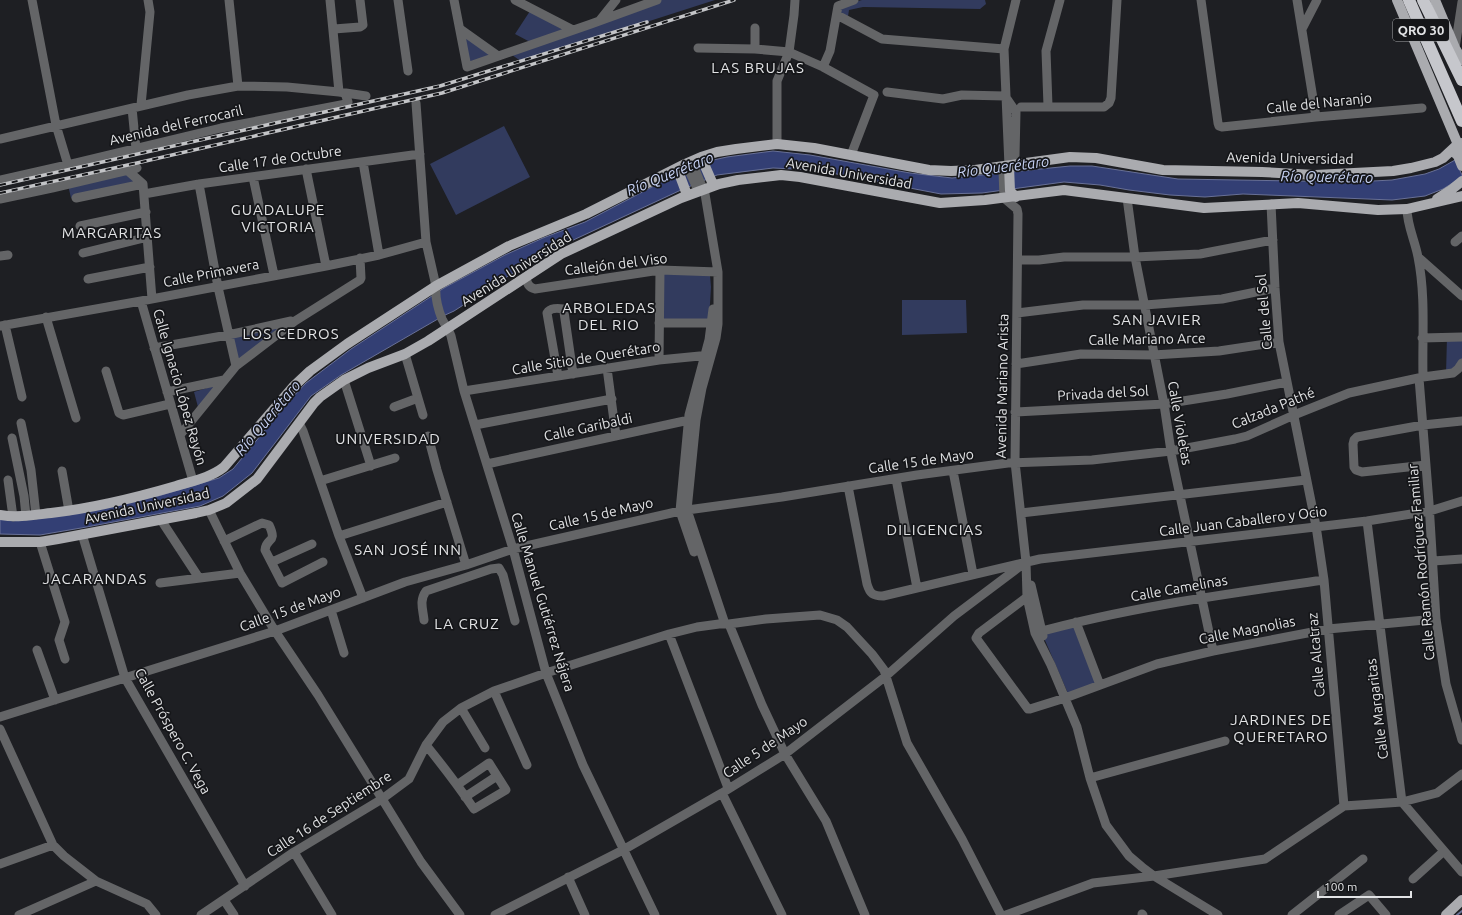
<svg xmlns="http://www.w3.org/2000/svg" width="1462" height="915" font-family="Ubuntu,sans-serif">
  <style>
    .green { fill: #323b5e }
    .water { fill: #333f74; stroke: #687096 }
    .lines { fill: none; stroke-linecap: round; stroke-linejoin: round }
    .stream { stroke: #687096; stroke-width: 2 }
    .minor { stroke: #646567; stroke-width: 9 }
    .major { stroke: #aaabaf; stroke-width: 10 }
    .highway { stroke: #c6c7cc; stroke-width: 12 }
    .rail-casing { stroke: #c3c4c7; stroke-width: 3.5 }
    .rail { stroke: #151619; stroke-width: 2; stroke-dasharray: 6; stroke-linecap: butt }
    .labels { text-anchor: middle; stroke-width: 3.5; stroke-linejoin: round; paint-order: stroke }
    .shield { fill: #151619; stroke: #a4a6a8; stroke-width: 1 }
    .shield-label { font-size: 13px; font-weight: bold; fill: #e2e3e5 }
    .street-label { font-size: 14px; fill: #e2e3e5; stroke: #151619 }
    .neighbourhood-label { font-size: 15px; letter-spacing: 1px; fill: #e2e3e5; stroke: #151619 }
    .water-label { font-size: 15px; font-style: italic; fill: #c5d0f2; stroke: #151619 }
  </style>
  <rect width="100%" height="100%" fill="#1e1f23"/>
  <path class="green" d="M657,0H715L522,62L508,52L532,43L515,34L530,11L567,32Z
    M862,0H985L986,4L980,9L863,7L849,10L847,23L838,10L847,4Z
    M461,31L498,56L468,66Z
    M504,126L530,177L456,215L430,164Z
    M125,173L139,183L71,198L68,185Z
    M663,273L710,275L711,287L709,320H662Z
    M902,300H966L967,333L902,335Z
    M290,323L237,362L231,337Z
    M1447,337H1462V363L1446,374Z
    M219,384L198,407L194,392Z
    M1076,622L1100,685L1069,696L1041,631Z"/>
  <path class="water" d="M773,151L810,155L910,173L952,178L1070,166H1092L1178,179L1354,182L1392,180L1425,174L1439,169L1455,160L1462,175V177L1443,189L1425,196L1392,200L1243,194L1205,197L1170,195L1129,190L1100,185L1064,182L982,193L941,194L816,170L773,168L717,175L681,190L541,255L454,311L443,316L341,375L311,396L252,473L223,496L200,506L81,528L40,535L0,534V519L158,496L219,478L233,469L289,401L306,383L351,349L444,288L505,255L543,238L585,222L673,176L709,161L727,157Z"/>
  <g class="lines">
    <path class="stream" d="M1457,915L1462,911"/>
    <path class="minor" d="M32,0L56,125L68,165
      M229,0L238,86
      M330,0L339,92
      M398,0L408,71
      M454,0L467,67L591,24L657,0
      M515,0L573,30
      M1201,0L1218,123L1219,126L1222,127L1316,117L1422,108
      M1297,0L1316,117
      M837,15L882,39L1004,49
      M600,20L616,0
      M755,28V49
      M334,29L360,27L363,25L360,0
      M460,29L498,56
      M1302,29L1317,0
      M698,48L755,49L789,52L823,67L874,95L851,155
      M1455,48L1462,2
      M823,67L830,51L838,6L854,0
      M887,92L943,99L962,95L1005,96
      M1005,96L1016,112L1015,156L1003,171L1004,198L1017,209L1018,214L1015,462L1026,562L1027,597L1035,633L1051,665L1077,727L1090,778L1106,825L1129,856L1142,867L1154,876L1218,915
      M416,103L426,242L436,286C435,296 438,309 442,319C445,325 449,330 451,336L464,391L513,549L546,673L583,765L655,915
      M141,105L150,12L148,0
      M1048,106L1046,51L1060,0
      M1021,107H1104L1109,103L1111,98L1117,0
      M132,108L136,149
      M0,139L188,95L238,86L287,87L339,92L366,96
      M777,144V81L789,52L794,15L795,0
      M363,162L379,255
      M692,162L705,194L718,272V324L716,338L702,388L696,420L687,510L725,624
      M686,164L696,186
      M1009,166L1004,49L1016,0
      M306,169L326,266
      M127,170L143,184
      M253,177L274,275
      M0,180L76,163L221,128L346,104L348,102L345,93
      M143,184L152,299
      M199,184L218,287L236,366
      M144,194L199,184L420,154
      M76,198L143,184
      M1127,198L1135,257L1164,404L1172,458L1213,651
      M0,199L52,188L137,168
      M1271,204L1275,288L1279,342L1316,526L1324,580L1344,806
      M1407,209C1407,225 1415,241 1418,257C1426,297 1422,337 1423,377
      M80,226L146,212
      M1455,242L1462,236
      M83,253L148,237
      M0,256L8,255
      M1418,257L1462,296
      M1018,260H1039L1064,257H1135L1200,254L1273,240
      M526,277C527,283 528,287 535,289L660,270L718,272
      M88,279L150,267
      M141,301L193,481
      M1017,313L1083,305H1145L1222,299L1275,288
      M46,317L76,418
      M659,323H712
      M5,325L22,397
      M0,326L141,301L326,266L379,255L426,242
      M1422,338L1462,337
      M154,348L228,335L291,321
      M405,354L423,415
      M659,360L660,270
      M1016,364L1081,354L1153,355L1219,351L1279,342
      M607,368L616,436
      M106,371L119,413L123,415L170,404
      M558,376L547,313C550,308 558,308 563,309L564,312L573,374
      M1419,378L1429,503L1436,619L1446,684L1462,740
      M344,380L371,466
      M464,391L659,360L710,355
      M167,392L224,380
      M394,407L418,398
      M1015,412L1164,404L1227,394L1287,382
      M21,423L31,470L36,515
      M299,423L303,431L339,536L363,598
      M475,425L612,399
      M180,435L236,366L295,321L360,280L361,278L360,258
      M428,436L437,470L466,565
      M12,438L24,496L26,516
      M487,464L689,420H695
      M1426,465L1362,472L1356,470L1354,467L1353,444L1354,440L1357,437L1423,425L1462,421
      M62,471L69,511
      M953,471L973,574
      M896,479L917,588
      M8,480L13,517
      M320,481L395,458
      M848,486L867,584C870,594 873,596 883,596L1040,559L1367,521L1430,511L1462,501
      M209,510L240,573L275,631L318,695L421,862L460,915
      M1021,513L1306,480
      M161,520L199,578
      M1367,521L1402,802L1462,872
      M82,534L125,678L245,886
      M339,536L447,502
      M224,541L262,523L269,525C278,544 266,537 265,550L282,583L323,562
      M40,542L65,622L59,640L65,659
      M694,552L680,511L689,415L709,340L713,309
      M1433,561L1462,559
      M272,562L312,544
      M160,583L240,573
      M1031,585L1043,636
      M1027,597L979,633L976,638L1028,709H1030L1065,698L1157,664L1213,651L1328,629L1436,619
      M331,610L344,653
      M424,620C423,609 419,601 426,591L491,569L499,568L503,575L515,621
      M1076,622L1100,685
      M729,624L762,705L785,754L826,821L865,915
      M1035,633C1129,607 1227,594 1324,580
      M669,634L728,788
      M37,650L55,700
      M494,691L527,765
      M461,708L485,748
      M0,717L275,631L405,582L466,565L513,549L680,511L782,497L917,475L1008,463L1092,460L1171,451L1235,439L1247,436L1294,415L1349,393L1423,377L1453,373L1458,369L1462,363
      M0,729L53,845L64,856L96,881L147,904L156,915
      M426,745C443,766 459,787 474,809L506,790L489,763L457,785
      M1090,778L1225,741
      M722,793L782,915
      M465,797L497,776
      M294,852L332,915
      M0,864L53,845
      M568,877L585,915
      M1413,879L1444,851
      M224,900L234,915
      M1142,914L1143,915
      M19,915L96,881
      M201,915L294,852L382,799L409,779L426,745L443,722L461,708L494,691L546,673L669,634L697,627L719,624H729L766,619L820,615L837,620L847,627L872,654L884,670L907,743L962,839L1001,915
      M495,915L623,850L722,793L785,754L886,676L954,616L1023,564
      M1006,915L1093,883L1154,876L1265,859L1344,806L1402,802L1437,793L1462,774
      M1292,915L1363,859
      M1339,915L1369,895L1386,915"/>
    <path class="major" d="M1397,0L1462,154
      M1435,0L1455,48L1462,60
      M1451,152H1454L1458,156L1462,166
      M701,157L712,182L715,185
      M1009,166L1010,191L1016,197
      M677,168L686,192V196
      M1437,199L1451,190L1462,181
      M0,515C17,518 34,515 51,513C94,508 135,498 176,486C192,481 210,478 224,467L293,387L310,371L347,344L436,286L509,246L586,214L685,164L701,157L717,152L736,149L777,144L814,148L929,170L951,171L975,170L1070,157L1096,158L1163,170L1262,172L1315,175L1393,171L1411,168L1435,162L1443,158L1457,145L1462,143
      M0,542H40L58,539L196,513L209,510L226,503L257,479L314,403L320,397L344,380L368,368L405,354L428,341L561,254L681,198L719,184L738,180L781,175L800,177L940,203L985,200L1064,190L1204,208L1298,203L1378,210L1407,209L1462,196
      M1446,915L1462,900"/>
    <path class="highway" d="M1409,0L1462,121
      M1423,0L1462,80"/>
    <g class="rail-casing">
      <path id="rail" d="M0,185L440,86L647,22
        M0,193L137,163L442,93L734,0"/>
    </g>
    <use href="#rail" class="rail"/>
  </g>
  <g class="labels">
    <rect class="shield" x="1393" y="19" width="56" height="22" rx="3"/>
    <g class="shield-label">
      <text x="1421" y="35">QRO 30</text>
    </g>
    <g class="street-label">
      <text transform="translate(1319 103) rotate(-6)" y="5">Calle del Naranjo</text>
      <text transform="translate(176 125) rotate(-13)" y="5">Avenida del Ferrocaril</text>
      <text transform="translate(1290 158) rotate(1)" y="5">Avenida Universidad</text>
      <text transform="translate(280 159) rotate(-8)" y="5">Calle 17 de Octubre</text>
      <text transform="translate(849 173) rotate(10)" y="5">Avenida Universidad</text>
      <text transform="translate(616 264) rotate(-7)" y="5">Callejón del Viso</text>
      <text transform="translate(516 269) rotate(-32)" y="5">Avenida Universidad</text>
      <text transform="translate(211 273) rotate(-11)" y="5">Calle Primavera</text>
      <text transform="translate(1264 312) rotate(-95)" y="5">Calle del Sol</text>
      <text transform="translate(1147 339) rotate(-1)" y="5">Calle Mariano Arce</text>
      <text transform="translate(586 358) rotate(-9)" y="5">Calle Sitio de Querétaro</text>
      <text transform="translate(1002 386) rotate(-89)" y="5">Avenida Mariano Arista</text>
      <text transform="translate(180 387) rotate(74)" y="5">Calle Ignacio López Rayón</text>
      <text transform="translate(1103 393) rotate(-3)" y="5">Privada del Sol</text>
      <text transform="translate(1273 408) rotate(-22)" y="5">Calzada Pathé</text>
      <text transform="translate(1180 423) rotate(80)" y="5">Calle Violetas</text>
      <text transform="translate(588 427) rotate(-12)" y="5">Calle Garibaldi</text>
      <text transform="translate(921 461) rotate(-8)" y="5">Calle 15 de Mayo</text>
      <text transform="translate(147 506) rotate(-12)" y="5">Avenida Universidad</text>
      <text transform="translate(601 514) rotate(-13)" y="5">Calle 15 de Mayo</text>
      <text transform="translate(1243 521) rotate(-7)" y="5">Calle Juan Caballero y Ocio</text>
      <text transform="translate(1421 562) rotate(-95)" y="5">Calle Ramón Rodríguez Familiar</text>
      <text transform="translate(1179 588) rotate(-10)" y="5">Calle Camelinas</text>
      <text transform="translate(543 602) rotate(73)" y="5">Calle Manuel Gutiérrez Nájera</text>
      <text transform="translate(290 609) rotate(-20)" y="5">Calle 15 de Mayo</text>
      <text transform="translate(1247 630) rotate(-11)" y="5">Calle Magnolias</text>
      <text transform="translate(1316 655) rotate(-95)" y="5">Calle Alcatraz</text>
      <text transform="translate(1377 709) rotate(-97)" y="5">Calle Margaritas</text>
      <text transform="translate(173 731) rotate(61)" y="5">Calle Próspero C. Vega</text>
      <text transform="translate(765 747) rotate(-34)" y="5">Calle 5 de Mayo</text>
      <text transform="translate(329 814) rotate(-33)" y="5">Calle 16 de Septiembre</text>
    </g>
    <g class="neighbourhood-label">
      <text x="758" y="73">LAS BRUJAS</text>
      <text x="278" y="215">GUADALUPE<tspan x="278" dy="17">VICTORIA</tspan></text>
      <text x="112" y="238">MARGARITAS</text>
      <text x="609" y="313">ARBOLEDAS<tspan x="609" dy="17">DEL RIO</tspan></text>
      <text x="1157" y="325">SAN JAVIER</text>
      <text x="291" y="339">LOS CEDROS</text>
      <text x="388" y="444">UNIVERSIDAD</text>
      <text x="935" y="535">DILIGENCIAS</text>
      <text x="408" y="555">SAN JOSÉ INN</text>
      <text x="95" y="584">JACARANDAS</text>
      <text x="467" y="629">LA CRUZ</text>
      <text x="1281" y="725">JARDINES DE<tspan x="1281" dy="17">QUERETARO</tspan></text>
    </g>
    <g class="water-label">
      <text transform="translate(1003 167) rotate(-7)" y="5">Río Querétaro</text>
      <text transform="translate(670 174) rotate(-22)" y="5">Río Querétaro</text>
      <text transform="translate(1327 177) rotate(1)" y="5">Río Querétaro</text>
      <text transform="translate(268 418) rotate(-50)" y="5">Río Querétaro</text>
    </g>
  </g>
  <path d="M1318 891v6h93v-6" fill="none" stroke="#e2e3e5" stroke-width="2"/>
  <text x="1324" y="891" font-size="12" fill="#e2e3e5" stroke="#151619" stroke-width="3" paint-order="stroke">100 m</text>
</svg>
